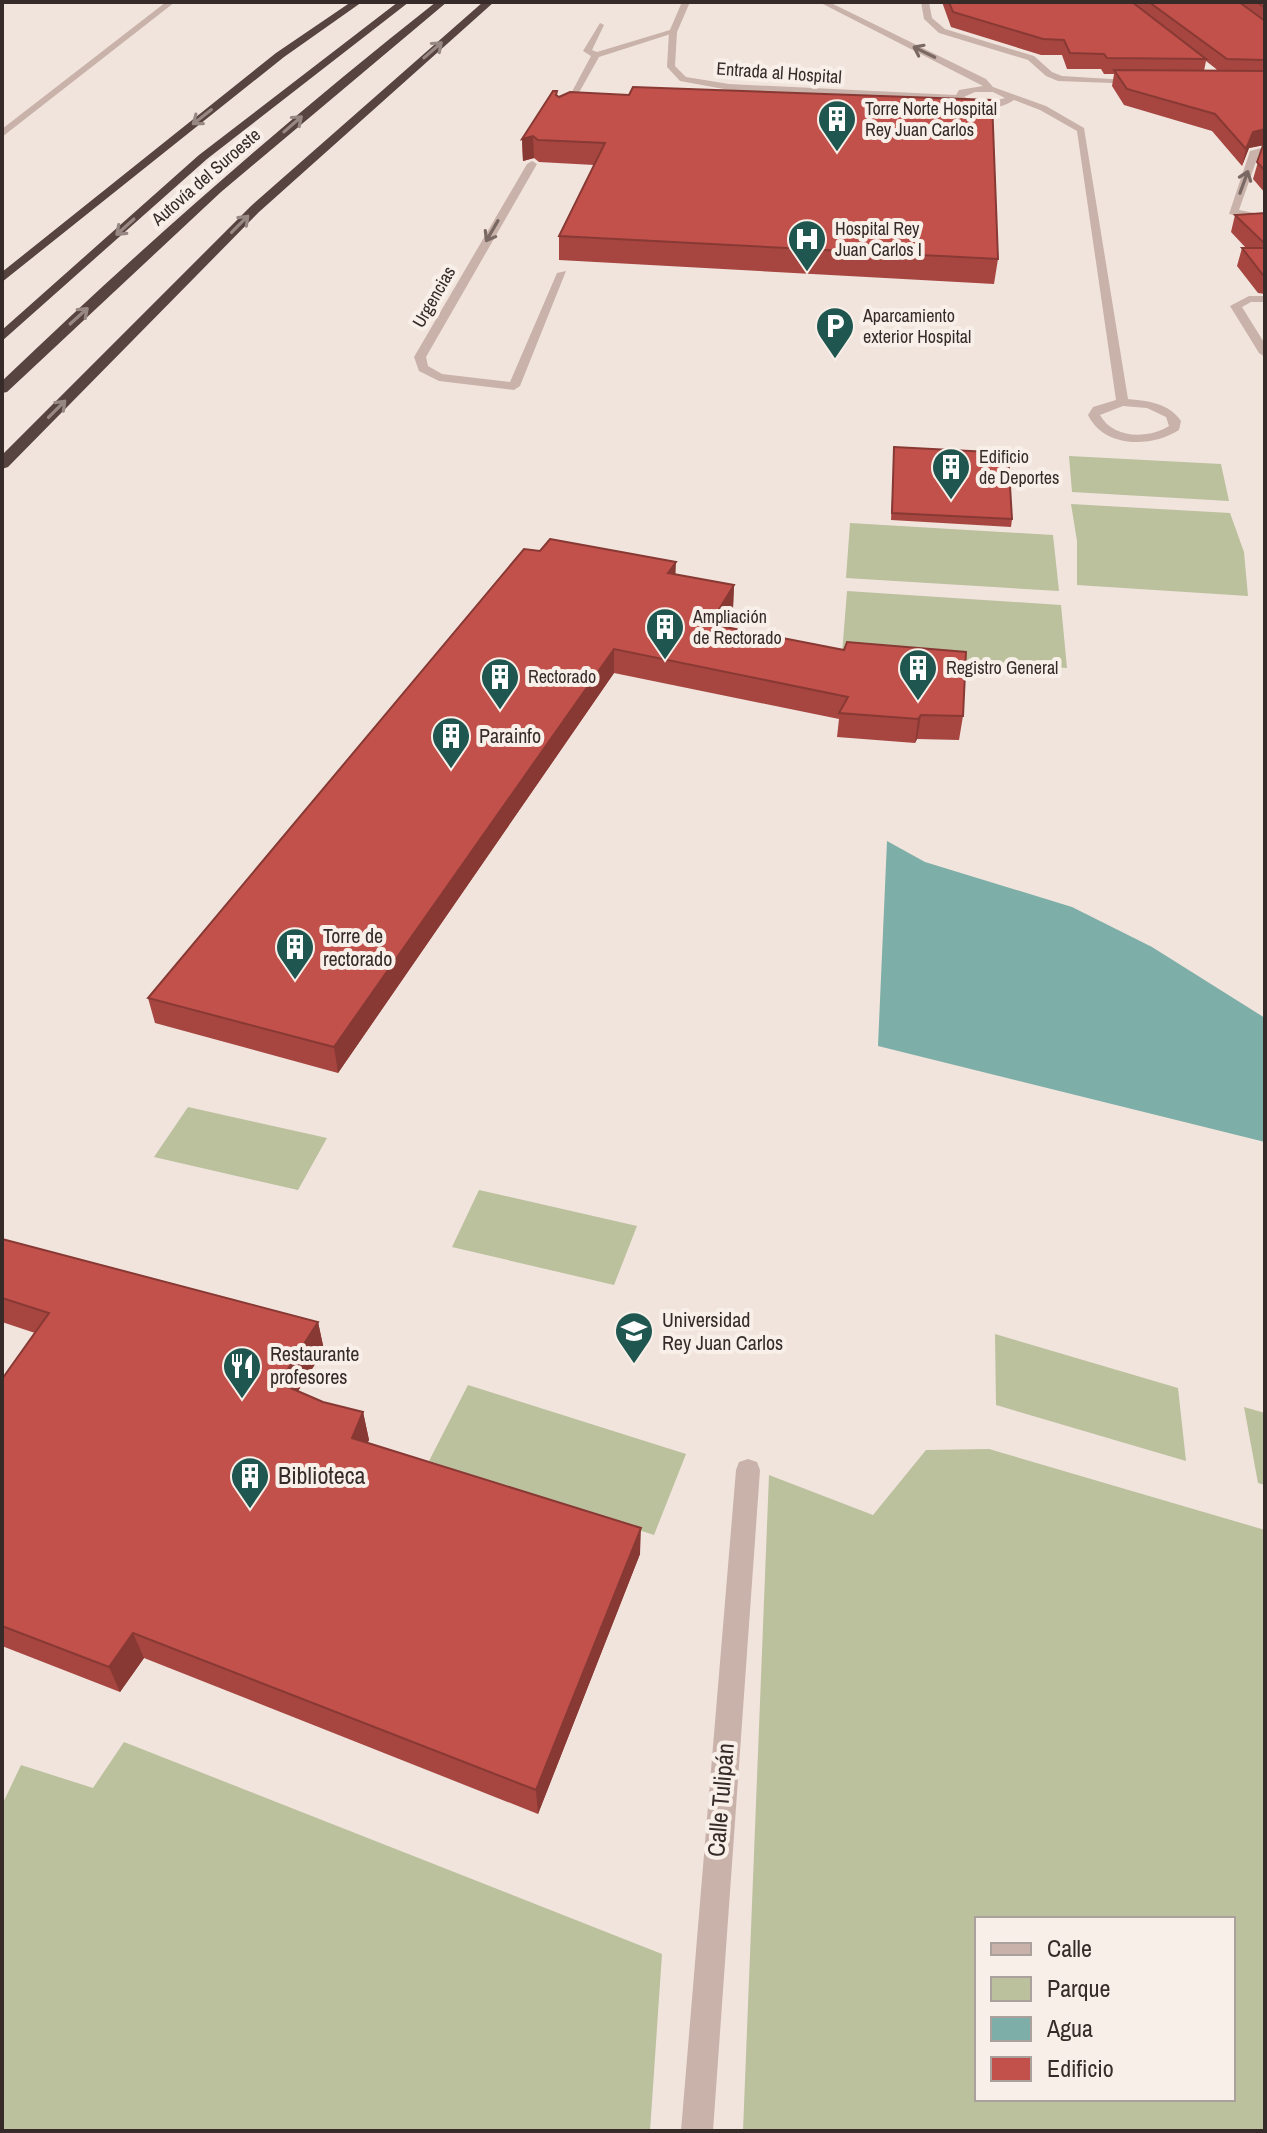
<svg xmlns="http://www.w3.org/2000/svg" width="1267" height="2133" font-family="'Archivo Narrow',sans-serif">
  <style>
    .green { fill: #bbc09d; fill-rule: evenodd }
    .water { fill: #7daea7 }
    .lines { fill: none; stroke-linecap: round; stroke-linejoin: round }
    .service { fill: #c9b2a9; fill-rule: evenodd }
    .pedestrian { fill: #c9b2a9; fill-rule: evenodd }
    .minor { fill: #c9b2a9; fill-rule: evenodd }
    .motorway { fill: #574340; fill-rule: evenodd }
    .wall { fill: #a74640; fill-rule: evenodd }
    .shaded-wall { fill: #883934 }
    .building { fill: #c2514b; stroke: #883934; stroke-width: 2 }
    .oneway { stroke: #988884 }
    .oneway2 { stroke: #796863 }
    .labels { text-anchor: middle; stroke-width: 8; stroke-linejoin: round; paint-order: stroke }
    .far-street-label { font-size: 18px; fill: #372b29; stroke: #f9efe9 }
    .far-poi-label { font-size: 18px; fill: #372b29; stroke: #f9efe9; text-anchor: start }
    .poi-label { font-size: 20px; fill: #372b29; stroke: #f9efe9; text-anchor: start }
    .near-poi-label { font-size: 24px; fill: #372b29; stroke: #f9efe9; text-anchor: start }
    .near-street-label { font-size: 24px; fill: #372b29; stroke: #f9efe9 }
  </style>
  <rect width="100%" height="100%" fill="#f1e4dd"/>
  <path class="green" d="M1069,456L1221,464L1229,501L1072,492Z
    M1071,504L1230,513L1244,552L1248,596L1077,585V541Z
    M850,523L1053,535L1059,591L846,578Z
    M847,591L1061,605L1067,668L842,654Z
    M188,1107L327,1138L298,1190L154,1157Z
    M479,1190L637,1226L614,1285L452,1247Z
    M995,1334L1178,1388L1186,1461L996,1405Z
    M468,1385L686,1454L654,1535L429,1461Z
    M1244,1407L1265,1413V1485L1258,1483Z
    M989,1449L1265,1530V2131H743L769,1475L873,1515L926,1450ZM977,1919H1233V2099H977Z
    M124,1742L662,1954L650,2131H2V1805L21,1765L93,1788Z"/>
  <path class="water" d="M887,841L925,862L1072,907L1152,947L1265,1018V1142L878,1046Z"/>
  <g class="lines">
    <path class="service" d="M600,23L604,25L592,50L597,52L670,30L677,32L599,57L567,114L559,116L591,56L583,51Z
      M532,161L537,164L426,357L428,366L442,374L510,382L557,273L566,271L520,386L514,390L439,381L419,371L414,357L527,164Z"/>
    <path class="pedestrian" d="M748,1459L757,1462L760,1470L713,2131H681L736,1470L739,1462Z"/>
    <path class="minor" d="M166,2H175L2,137V129Z
      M682,2H690L677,32L675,66L686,77L729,84L956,95L959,90L983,86L819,2H829L986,79L993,87L1046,106L1084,128L1128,399C1148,401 1169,403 1181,421L1179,430C1151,448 1104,448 1088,415L1093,407L1116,400L1077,131L1040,110L1014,100C996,112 976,109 957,101L729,90L680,81L667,67L669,32ZM975,92H993L1005,98L986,103L964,97ZM1123,406L1147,408L1166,417L1169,426C1148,439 1113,439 1100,415Z
      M921,2H929L932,18L945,29L1034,56L1052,72L1062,76L1143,81L1139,84L1058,81L1046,76L1028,60L939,33L924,19Z
      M1265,147V153H1259L1239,210L1265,215V221L1229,214L1250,151Z
      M1249,296H1265V302H1251L1242,307L1265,344V357L1259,353L1230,306Z"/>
    <path class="motorway" d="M351,2H362L284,57L2,282V272L276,53Z
      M398,2H409L207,159L2,341V330L199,155Z
      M436,2H447L221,192L7,392L2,393V381C141,248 285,121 436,2Z
      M483,2H494L259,212L8,467L2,469V455L251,206Z"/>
  </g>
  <path class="wall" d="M942,2H1265V193L1253,179L1263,145L1249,148L1242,166L1212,131L1124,105L1112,86L1114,74H1104L1101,69H1067L1062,55H1041L951,27ZM1206,61L1215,68L1218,71H1204Z
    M557,96L998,259L994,284L559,260V236L594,165L539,162L534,158L523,161L522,139Z
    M1265,213V294L1258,293L1237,266L1242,248H1246L1231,232L1235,215Z
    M894,454L1012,519L1011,527L891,520Z
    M675,574L734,585L733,608L722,627L963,716L959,740L917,739L915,743L837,737L839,719L614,673L338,1073L155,1023L148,998Z
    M2,1239L318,1322L324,1350L298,1391L323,1402L363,1412L369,1440L367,1443L640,1554L538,1814L144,1658L120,1692L2,1646V1379L35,1333L2,1322Z"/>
  <path class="shaded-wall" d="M1265,129V145L1249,148L1242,166L1246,149L1253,132Z
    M533,136L534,158L523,161L522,139Z
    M676,562L675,585L668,573Z
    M734,585L733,608L710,648V624Z
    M614,649V673L338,1073L334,1047Z
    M921,715L917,739L915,743L918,719Z
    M318,1322L324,1350L286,1410L279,1383Z
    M363,1412L369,1440L357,1465L352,1438Z
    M641,1528L640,1554L538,1814L536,1790Z
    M133,1633L144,1658L120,1692L109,1667Z"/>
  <path class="building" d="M949,2H1132L1206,59L1107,58L1104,54L1070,53L1064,40L1043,39L953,12Z
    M1149,2H1239L1265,21V60L1227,59Z
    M1257,2H1265V8Z
    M1114,70L1265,71V129L1253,132L1246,149L1215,114L1127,89Z
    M633,87L992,100L998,259L559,236L605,143L538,140L533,136L522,139L553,91H557L556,95L559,97L570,92L629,95Z
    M1265,140V171L1257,162Z
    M1265,213V244L1235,215Z
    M1242,248H1265V275H1263Z
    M894,447L1008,453L1012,519L892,513Z
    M550,539L676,562L668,573L734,585L710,624L844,650L847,642L966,652L963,716L921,715L918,719L839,713L848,697L614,649L334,1047L148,998L524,549L540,551Z
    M2,1239L318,1322L279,1383L323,1402L363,1412L352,1438L641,1528L536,1790L133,1633L109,1667L2,1626V1379L49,1313L2,1298Z"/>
  <defs><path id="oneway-shaft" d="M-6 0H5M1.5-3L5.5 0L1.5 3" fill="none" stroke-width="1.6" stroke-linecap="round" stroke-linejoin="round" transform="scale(2)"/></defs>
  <g class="oneway">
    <use href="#oneway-shaft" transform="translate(433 50) rotate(-41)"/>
    <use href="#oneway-shaft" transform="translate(202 117) rotate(142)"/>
    <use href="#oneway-shaft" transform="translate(293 124) rotate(-41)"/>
    <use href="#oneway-shaft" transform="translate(240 224) rotate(-45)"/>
    <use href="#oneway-shaft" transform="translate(125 227) rotate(138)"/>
    <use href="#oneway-shaft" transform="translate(79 316) rotate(-42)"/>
    <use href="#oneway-shaft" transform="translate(57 409) rotate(-45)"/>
  </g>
  <g class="oneway2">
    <use href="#oneway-shaft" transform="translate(924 52) rotate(-154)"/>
    <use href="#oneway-shaft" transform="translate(1244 182) rotate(-70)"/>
    <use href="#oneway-shaft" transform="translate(492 231) rotate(120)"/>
  </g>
  <defs>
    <g id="building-pin" transform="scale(2)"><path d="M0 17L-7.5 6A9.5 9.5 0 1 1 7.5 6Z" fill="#1f5750" stroke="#f9efe9"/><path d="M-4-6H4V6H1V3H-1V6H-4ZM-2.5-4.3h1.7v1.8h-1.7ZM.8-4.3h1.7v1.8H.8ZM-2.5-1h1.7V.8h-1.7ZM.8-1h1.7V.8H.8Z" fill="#fff"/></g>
    <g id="hospital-pin" transform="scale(2)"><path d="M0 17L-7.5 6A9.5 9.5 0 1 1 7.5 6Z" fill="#1f5750" stroke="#f9efe9"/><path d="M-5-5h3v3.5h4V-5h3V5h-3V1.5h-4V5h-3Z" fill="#fff"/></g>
    <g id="parking-pin" transform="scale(2)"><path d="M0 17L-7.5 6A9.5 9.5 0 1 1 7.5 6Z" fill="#1f5750" stroke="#f9efe9"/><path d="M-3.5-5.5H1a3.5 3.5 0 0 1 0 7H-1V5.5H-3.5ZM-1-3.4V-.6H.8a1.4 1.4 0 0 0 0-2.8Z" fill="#fff"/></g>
    <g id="university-pin" transform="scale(2)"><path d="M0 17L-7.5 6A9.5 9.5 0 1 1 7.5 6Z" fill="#1f5750" stroke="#f9efe9"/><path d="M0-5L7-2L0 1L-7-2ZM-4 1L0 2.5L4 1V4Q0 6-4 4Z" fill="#fff"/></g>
    <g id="restaurant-pin" transform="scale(2)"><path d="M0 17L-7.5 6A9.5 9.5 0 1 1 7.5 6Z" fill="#1f5750" stroke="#f9efe9"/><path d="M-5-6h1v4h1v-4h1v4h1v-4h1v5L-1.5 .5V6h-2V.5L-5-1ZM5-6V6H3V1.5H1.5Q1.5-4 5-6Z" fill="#fff"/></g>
  </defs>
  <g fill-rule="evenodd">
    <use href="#building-pin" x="837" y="119"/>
    <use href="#hospital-pin" x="807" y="239"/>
    <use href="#parking-pin" x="835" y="326"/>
    <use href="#building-pin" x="951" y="467"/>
    <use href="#building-pin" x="665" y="627"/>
    <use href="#building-pin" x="918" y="668"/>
    <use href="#building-pin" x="500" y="677"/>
    <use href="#building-pin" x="451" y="736"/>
    <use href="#building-pin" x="295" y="947"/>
    <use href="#university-pin" x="634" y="1331"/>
    <use href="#restaurant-pin" x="242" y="1366"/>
    <use href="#building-pin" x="250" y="1476"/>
  </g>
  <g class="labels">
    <g class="far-street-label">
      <text transform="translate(779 73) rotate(4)" y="6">Entrada al Hospital</text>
      <text transform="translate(206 177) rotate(-41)" y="6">Autovía del Suroeste</text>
      <text transform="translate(434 297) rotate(-60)" y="6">Urgencias</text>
    </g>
    <g class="far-poi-label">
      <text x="865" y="115">Torre Norte Hospital<tspan x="865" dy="21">Rey Juan Carlos</tspan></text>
      <text x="835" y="235">Hospital Rey<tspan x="835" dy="21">Juan Carlos I</tspan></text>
      <text x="863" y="322">Aparcamiento<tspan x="863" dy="21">exterior Hospital</tspan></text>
      <text x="979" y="463">Edificio<tspan x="979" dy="21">de Deportes</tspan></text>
      <text x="693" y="623">Ampliación<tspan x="693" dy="21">de Rectorado</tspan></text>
      <text x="946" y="674">Registro General</text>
      <text x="528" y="683">Rectorado</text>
    </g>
    <g class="poi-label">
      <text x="479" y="743">Parainfo</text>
      <text x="323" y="943">Torre de<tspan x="323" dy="23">rectorado</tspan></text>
      <text x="662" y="1327">Universidad<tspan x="662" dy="23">Rey Juan Carlos</tspan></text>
      <text x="270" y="1361">Restaurante<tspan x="270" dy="23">profesores</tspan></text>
    </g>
    <g class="near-poi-label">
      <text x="278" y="1484">Biblioteca</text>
    </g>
    <g class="near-street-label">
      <text transform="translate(721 1800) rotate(-85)" y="8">Calle Tulipán</text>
    </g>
  </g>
  <rect width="1267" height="2133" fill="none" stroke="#372b29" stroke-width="8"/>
  <rect x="975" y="1917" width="260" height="184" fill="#f9efe9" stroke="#aba19c" stroke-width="2"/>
  <rect x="991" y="1943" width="40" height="12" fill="#c9b2a9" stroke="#aba19c" stroke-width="2"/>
  <text x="1047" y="1957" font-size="24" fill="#372b29">Calle</text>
  <rect x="991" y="1977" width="40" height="24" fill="#bbc09d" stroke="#aba19c" stroke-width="2"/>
  <text x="1047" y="1997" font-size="24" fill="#372b29">Parque</text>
  <rect x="991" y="2017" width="40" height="24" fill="#7daea7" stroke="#aba19c" stroke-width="2"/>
  <text x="1047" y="2037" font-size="24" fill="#372b29">Agua</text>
  <rect x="991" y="2057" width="40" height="24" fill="#c2514b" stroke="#aba19c" stroke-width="2"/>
  <text x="1047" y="2077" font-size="24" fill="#372b29">Edificio</text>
</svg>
